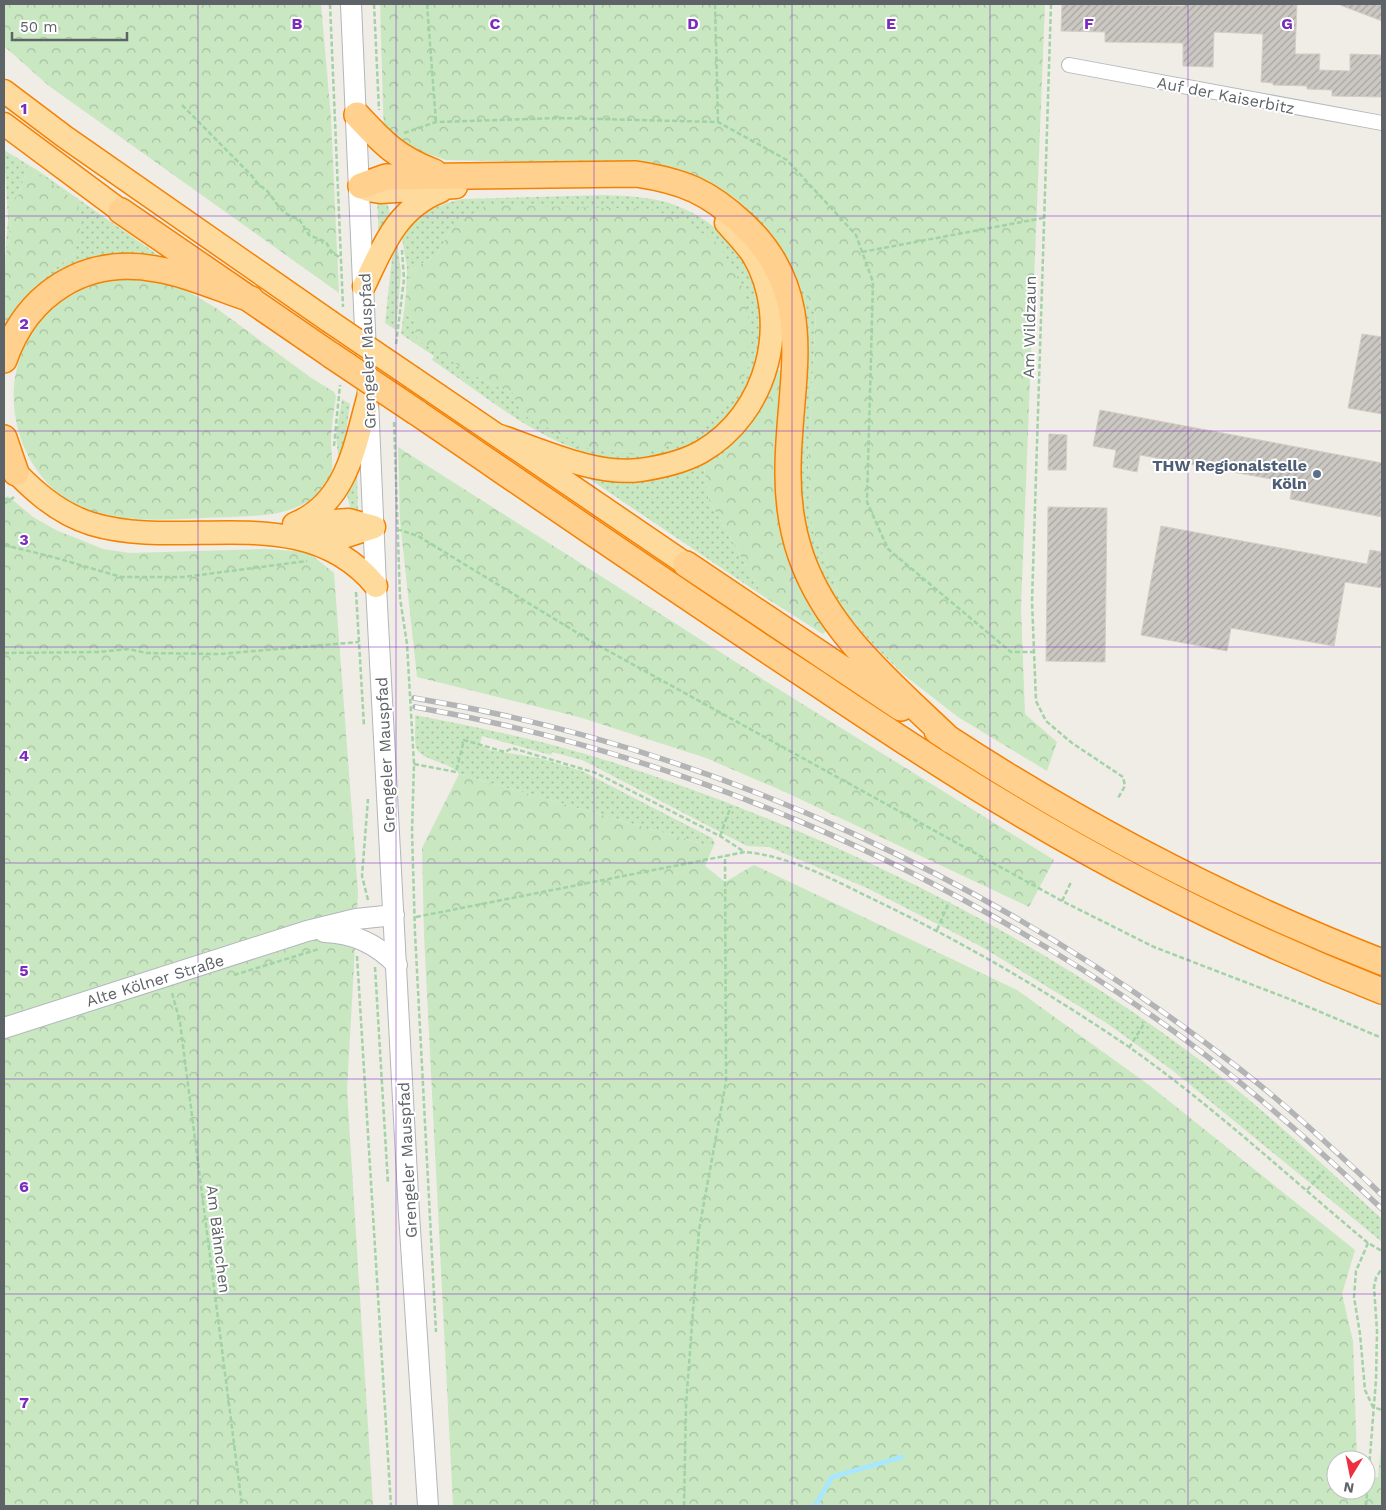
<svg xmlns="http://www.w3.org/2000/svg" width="1386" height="1510" font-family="'Work Sans',sans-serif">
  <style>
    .grass { fill: url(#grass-dots) }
    .forest { fill: url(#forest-crowns) }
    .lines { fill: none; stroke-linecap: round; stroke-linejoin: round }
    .stream { stroke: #a7e7ff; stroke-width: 4.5 }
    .building { fill: url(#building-hatch); stroke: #d5cdc4 }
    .minor-casing { stroke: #b3b8bb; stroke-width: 16 }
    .secondary-casing { stroke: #b2b7bb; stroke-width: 22 }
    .trunk-casing { stroke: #f68100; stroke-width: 25 }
    .motorway-casing { stroke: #f68100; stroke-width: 28 }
    .path { stroke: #a1d3a6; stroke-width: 2.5; stroke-dasharray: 5 2.5; stroke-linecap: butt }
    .minor { stroke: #fff; stroke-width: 14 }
    .secondary { stroke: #fff; stroke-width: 20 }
    .trunk { stroke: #ffda9d; stroke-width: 22 }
    .motorway { stroke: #ffd08e; stroke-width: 25 }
    .rail-casing { stroke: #b3b4b5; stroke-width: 5.5 }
    .rail { stroke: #fff; stroke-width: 4; stroke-dasharray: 11; stroke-linecap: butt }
    .trunk-bridge-casing { stroke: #f68100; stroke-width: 25; stroke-linecap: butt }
    .motorway-bridge-casing { stroke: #f68100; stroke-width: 28; stroke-linecap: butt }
    .trunk-bridge { stroke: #ffda9d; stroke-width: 22 }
    .motorway-bridge { stroke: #ffd08e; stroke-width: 25 }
    .grid { fill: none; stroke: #7b2cbf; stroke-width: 1; stroke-opacity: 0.55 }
    .service-dot { fill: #5c6f8a; stroke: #fff; stroke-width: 2 }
    .labels { text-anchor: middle; stroke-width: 4; stroke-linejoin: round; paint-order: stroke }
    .street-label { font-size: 16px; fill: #5e6367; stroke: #fff }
    .service-label { font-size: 16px; font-weight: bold; fill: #4e5e75; stroke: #fff; text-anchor: end }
    .grid-label { font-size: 16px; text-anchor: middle; font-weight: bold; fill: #7b2cbf; stroke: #fff; stroke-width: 4; stroke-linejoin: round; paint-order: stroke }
  </style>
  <defs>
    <pattern id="grass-dots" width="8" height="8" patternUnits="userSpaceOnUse" patternTransform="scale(1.25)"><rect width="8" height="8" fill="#c9e8c2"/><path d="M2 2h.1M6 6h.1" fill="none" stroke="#a6c0a1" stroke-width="1.8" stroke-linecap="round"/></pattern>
    <pattern id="forest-crowns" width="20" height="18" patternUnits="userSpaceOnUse" patternTransform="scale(1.25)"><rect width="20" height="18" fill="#c9e8c2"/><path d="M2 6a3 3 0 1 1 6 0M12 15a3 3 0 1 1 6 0" fill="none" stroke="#a6c0a1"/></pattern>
    <pattern id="building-hatch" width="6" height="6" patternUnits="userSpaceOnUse" patternTransform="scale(1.25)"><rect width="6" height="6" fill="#cbc7c2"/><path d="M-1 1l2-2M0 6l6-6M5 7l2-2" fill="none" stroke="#a8a5a1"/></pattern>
  </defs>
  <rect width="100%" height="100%" fill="#f0ece6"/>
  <path class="grass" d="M4,150L37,170L171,264L4,339L16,309L40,280L75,253L28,166L19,194L11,201V221L4,272L8,220Z
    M712,186L739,201L761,219L779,245L791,270L816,313L808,460L813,531L832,574L841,604L904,675C861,634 822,592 807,533C795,487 802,440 806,393C814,302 791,236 712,186Z
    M605,195C628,196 653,197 675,205C831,265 754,499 591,454C532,437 482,393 432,360L434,356L401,334L404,311L414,322L418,340L486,382L513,393L453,225L438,253L412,270L406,293L407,268L401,232C420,214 437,204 463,199Z
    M386,198L392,221L379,241L377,199Z
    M397,241L401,272L396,330L385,323L392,258Z
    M342,399L350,404L344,446L339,464L336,435Z
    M743,424V439L704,468L709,500L763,596L576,470L616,476Z
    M357,470L358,514H352L346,491Z
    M415,715C482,728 550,742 615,763C818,829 1017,924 1189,1052C1257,1103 1319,1161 1382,1219V1242L1172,1070L1105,1022L982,947L867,888L769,847L747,846L582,760L552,752L551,755L482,736L480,744L489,750L539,758L582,771L712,838L715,843L713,847L459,774C450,761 420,761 416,747C414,738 416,725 415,715Z"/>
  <path class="forest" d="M4,4H321L331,118L339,293L49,86L4,46Z
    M380,4H1045L1021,607L1025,714L1057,742L1047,771L958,717L904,675L841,604L832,574L813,531L810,493L808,460L816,313L791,270L779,245L761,219L739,201L688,172L635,164L446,160L384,140Z
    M28,166L78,203L80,232L75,253L40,280L16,309L4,339V272L11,221V201L19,194Z
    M487,205L652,209L686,222L717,243L731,265L744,291L749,324L748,367L735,397L698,435L639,455L591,450L521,414L513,393L486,382L417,340L414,322L404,311L406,293L412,270L438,253L453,225Z
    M135,277L171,284L189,292L216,308L310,377L334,392L336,396C334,411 331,426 331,441C331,459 336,471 326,488C323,492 318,495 314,498C289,515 261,516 231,517C183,518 127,526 81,508C72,504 61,495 53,489C0,438 0,351 57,302C79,283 107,280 135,277Z
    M778,370L786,371L782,454L828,629L823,634L763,596L709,500L704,468L743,439V424L769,378Z
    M398,447L767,682L1054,860L1029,907L785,792L706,758L579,717L417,677L400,521Z
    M8,496L33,517L56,530L103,549L130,553L266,549L308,552L334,573L358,893L347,1090L373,1506H4V498Z
    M459,774L713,847L705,866L725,882L754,865L1017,990L1149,1085L1355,1250L1342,1294L1353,1341L1357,1460H1336V1490H1366V1478L1378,1477L1382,1435V1506H453L424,935L422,848Z"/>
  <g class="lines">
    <path class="stream" d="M815,1506L832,1477L902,1457"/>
  </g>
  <path class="building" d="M1062,4L1184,6V4H1297L1295,54H1320L1319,70L1350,71V54L1382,55V97L1332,96V90L1307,89V86L1273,85V83L1261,82L1263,34L1214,32L1213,67L1183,66V43L1105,42V32L1061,31Z
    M1382,4V21L1340,5V4Z
    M1362,334L1382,337V414L1348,408Z
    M1100,410L1382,463V517L1290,499L1293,483L1140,455L1137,472L1113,467L1116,450L1093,446Z
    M1049,434L1067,435L1066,470H1048Z
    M1048,507L1107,508L1105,662L1046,661Z
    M1161,526L1367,564L1370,550L1382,552V588L1345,582L1334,646L1231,628L1227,651L1141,635Z"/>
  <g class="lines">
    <g class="minor-casing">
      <path id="minor" d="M1069,65L1382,123"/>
    </g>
    <g class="secondary-casing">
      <path id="secondary" d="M351,4L376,586L409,1214L428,1506
        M324,932C353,933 376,943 397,965
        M4,1028L307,931L356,919L394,915"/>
    </g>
    <g class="trunk-casing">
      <path id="trunk" d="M4,91L65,137L329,321
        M4,124L121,211
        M361,186L368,190L380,192L456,187
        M364,286C383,246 397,208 441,191
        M413,378L686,564
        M497,435C539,449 595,476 640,470C661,467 683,462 701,452C768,414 792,321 753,255C745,243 735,233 726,223
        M4,460C29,487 56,513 92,524C185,552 304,498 376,586
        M302,523L349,520L374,527
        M294,524C349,502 355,442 370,391
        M308,538L343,537L374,527"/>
    </g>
    <g class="motorway-casing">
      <path id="motorway" d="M357,115C383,143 397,158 434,172
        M361,186L386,177L636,174C683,181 709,192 743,224C822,297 787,383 788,474C788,502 792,530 801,556C827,632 894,686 950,740
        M121,211L331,355
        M4,360C27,293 85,256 156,269C188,274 220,289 251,299
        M416,412C545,500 675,590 806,676C872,720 938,765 1006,805C1126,877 1252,940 1382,991
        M4,438L16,473
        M686,564L901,708
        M937,731C1075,822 1228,902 1382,962"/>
    </g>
    <path class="path" d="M330,4L343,307
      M374,4L379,110
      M427,4L436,122
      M715,4L718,122
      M1051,4L1032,601L1036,701L1046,721L1072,743L1123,777L1125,786L1118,798
      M182,105L252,176C258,186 264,187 269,193C279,207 282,214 299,219L309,235L326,242L332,253L341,258
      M404,133L436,122L558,118L718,122L787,160L856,235L873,282L867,502L888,549L1011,652H1033
      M862,252L1043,218
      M396,344L404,279L402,250
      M394,422L400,598L407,644L414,764L412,832L415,933L436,1332
      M334,446L340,385
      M4,504L14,497
      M397,529L418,536L594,643L1062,901L1154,947L1292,1000L1382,1038
      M4,545L53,557L121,577H184L307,561
      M356,592L364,726
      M4,653L99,652L129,649L146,653L220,654L359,642
      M414,764L456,772L464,740L505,752L512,748L596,773L720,836L743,851
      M720,836L731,806
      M368,900L362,876L368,799
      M1062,901L1071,882
      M416,917L745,852C793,856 841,884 885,905C970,946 1051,994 1129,1047C1213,1106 1289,1177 1368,1243L1382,1251
      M937,930L949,902
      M357,956L391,1506
      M375,967L388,1184
      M234,975L319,949
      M172,993L180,1022L242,1506
      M1129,1048L1145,1022
      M1307,1190L1324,1171
      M1368,1243L1356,1271L1354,1297L1360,1334L1365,1390L1373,1407L1382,1410
      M684,1506L686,1405L699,1230L726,1082L725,856
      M1366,1506L1376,1380L1377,1331L1374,1287L1376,1278L1382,1268"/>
    <use href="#minor" class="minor"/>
    <use href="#secondary" class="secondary"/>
    <use href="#trunk" class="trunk"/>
    <use href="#motorway" class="motorway"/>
    <g class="rail-casing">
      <path id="rail" d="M414,698C714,747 1003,884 1241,1070C1291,1109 1337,1152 1382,1195
        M415,707C678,753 929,862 1148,1013C1232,1071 1308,1139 1382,1209"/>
    </g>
    <use href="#rail" class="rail"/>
    <g class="trunk-bridge-casing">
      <path id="trunk-bridge" d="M329,321L413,378"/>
    </g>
    <g class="motorway-bridge-casing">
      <path id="motorway-bridge" d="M331,355L416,412"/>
    </g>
    <use href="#trunk-bridge" class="trunk-bridge"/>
    <use href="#motorway-bridge" class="motorway-bridge"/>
  </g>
  <path class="grid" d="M198,4V1506M396,4V1506M594,4V1506M792,4V1506M990,4V1506M1188,4V1506M4,216H1382M4,431H1382M4,647H1382M4,863H1382M4,1079H1382M4,1294H1382"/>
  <circle class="service-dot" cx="1317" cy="474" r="5"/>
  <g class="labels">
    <g class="street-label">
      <text transform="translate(1226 95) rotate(11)" y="6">Auf der Kaiserbitz</text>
      <text transform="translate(1029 327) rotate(-89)" y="6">Am Wildzaun</text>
      <text transform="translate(367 351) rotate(-92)" y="6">Grengeler Mauspfad</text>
      <text transform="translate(385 755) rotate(-93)" y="6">Grengeler Mauspfad</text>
      <text transform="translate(155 980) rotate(-17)" y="6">Alte Kölner Straße</text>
      <text transform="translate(407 1160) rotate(-93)" y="6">Grengeler Mauspfad</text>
      <text transform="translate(219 1239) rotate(83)" y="6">Am Bähnchen</text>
    </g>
    <g class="service-label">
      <text x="1307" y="471">THW Regionalstelle<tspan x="1307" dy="18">Köln</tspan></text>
    </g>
  </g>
  <g class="grid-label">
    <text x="297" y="29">B</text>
    <text x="495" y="29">C</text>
    <text x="693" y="29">D</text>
    <text x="891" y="29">E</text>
    <text x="1089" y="29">F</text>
    <text x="1287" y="29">G</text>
    <text x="24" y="114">1</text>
    <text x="24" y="329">2</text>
    <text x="24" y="545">3</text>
    <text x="24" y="761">4</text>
    <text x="24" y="976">5</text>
    <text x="24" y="1192">6</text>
    <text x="24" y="1408">7</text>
  </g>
  <rect width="1386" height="1510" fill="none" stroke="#5e6367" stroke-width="10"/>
  <g transform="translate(1351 1475) rotate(190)"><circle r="24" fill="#ffffff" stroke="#bfc1c2"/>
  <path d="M0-4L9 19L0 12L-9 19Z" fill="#ed2f3f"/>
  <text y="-8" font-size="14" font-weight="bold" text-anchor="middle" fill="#5e6367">N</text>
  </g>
  <path d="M12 32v8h115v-8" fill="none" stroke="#5e6367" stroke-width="2.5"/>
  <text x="20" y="32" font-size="15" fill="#5e6367" stroke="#ffffff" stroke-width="4" paint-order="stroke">50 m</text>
</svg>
